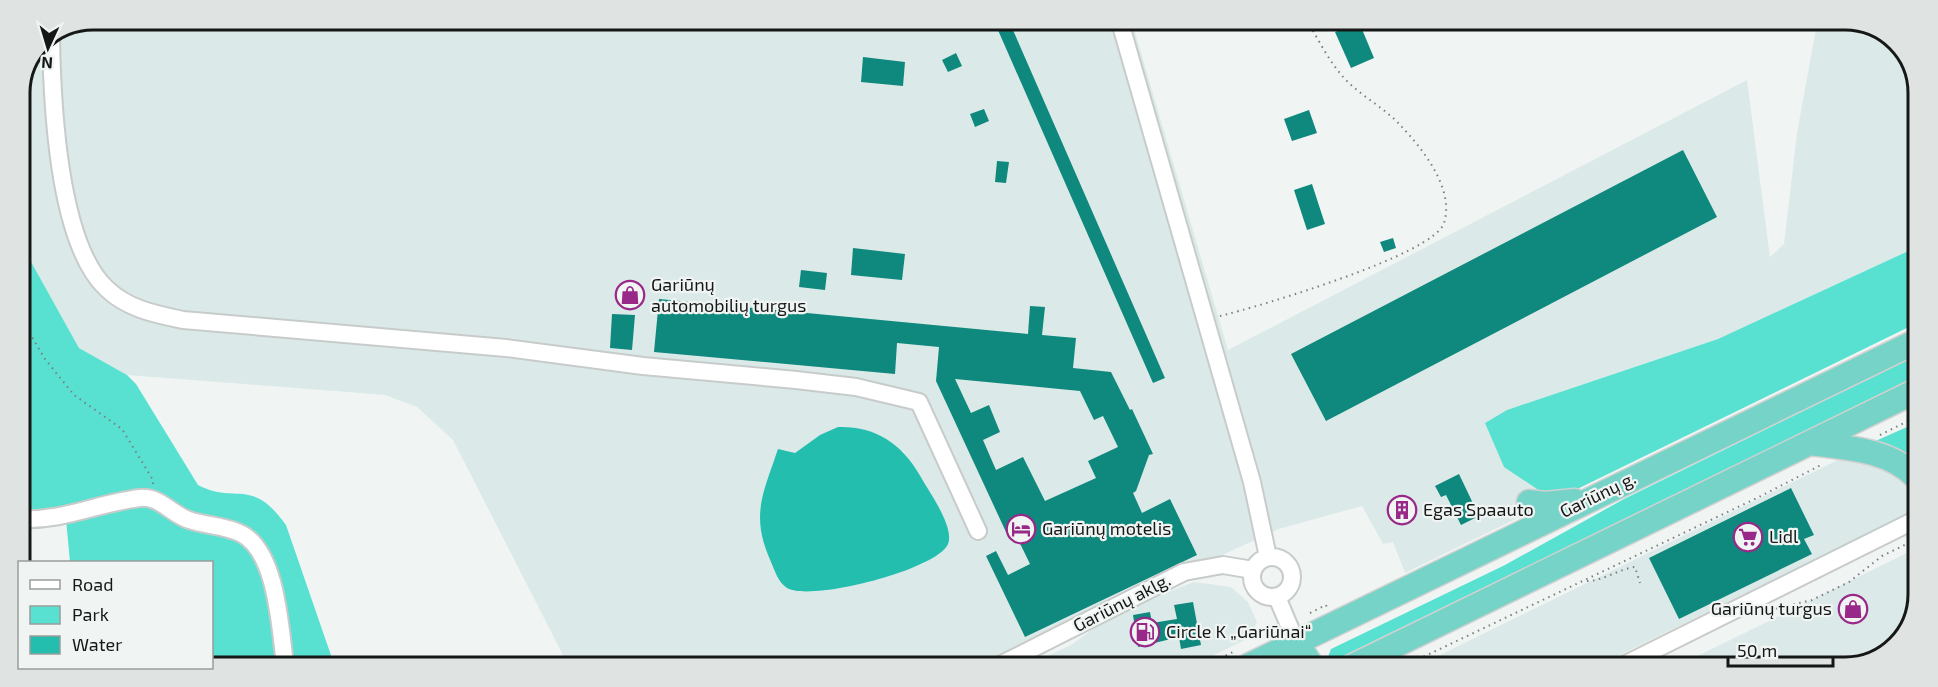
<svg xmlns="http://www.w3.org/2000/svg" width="1938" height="687" font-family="'Exo 2',sans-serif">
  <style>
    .built { fill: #dbeae8; fill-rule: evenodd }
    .green { fill: #58e1d1 }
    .water { fill: #24beaf }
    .building { fill: #0f887d; fill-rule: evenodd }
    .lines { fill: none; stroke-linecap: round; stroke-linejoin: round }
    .minor-casing { stroke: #c7cccb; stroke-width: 20 }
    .highway-casing { stroke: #d0d1d1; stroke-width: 27 }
    .path { stroke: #7b7f7e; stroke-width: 2; stroke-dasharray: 1.5 4.5; stroke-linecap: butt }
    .minor { stroke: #fff; stroke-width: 16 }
    .highway { stroke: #75d3c7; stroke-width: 24 }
    .labels { text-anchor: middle; stroke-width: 4.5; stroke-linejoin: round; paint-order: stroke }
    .poi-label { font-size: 18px; fill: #161817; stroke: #f0f5f4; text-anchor: start }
    .street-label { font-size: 18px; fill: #161817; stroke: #f0f5f4 }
    .rim { fill: none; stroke: #161817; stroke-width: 3 }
  </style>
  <rect width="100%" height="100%" fill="#f0f5f4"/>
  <path class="built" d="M93,20L1132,22L1228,350L1747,80L1770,257L1784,244L1797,133L1817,23H1869L1903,48L1918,88L1917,247L1718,339L1507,410L1486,423L1497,447L1567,494L1405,573L1393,542L1383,544L1362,506L1279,529L979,666L568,665L453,440L417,407L385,395L127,375L79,348L20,242V88L41,41ZM820,435L903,451L929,491L949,531L923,564L840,587L785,449L791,454L795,453Z
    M1844,457L1881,464L1907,481L1913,499L1910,509L1902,517L1595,667H1443L1438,656Z
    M1915,549V618L1890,653L1846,667H1675Z
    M1194,582L1231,587L1248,602L1257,622L1249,638L1192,666H1026L1071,645L1119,610Z"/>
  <path class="green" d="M20,242L79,348L127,375L136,384L198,485C236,505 251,476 286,525L334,664H212V562H70L65,509L20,510Z
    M1917,247V323L1567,494L1543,493L1504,467L1485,423L1507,410L1718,339Z
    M1917,355L1916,378L1342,657L1337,660L1328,657L1331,649L1505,565L1624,499Z
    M1916,423V466L1871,443Z"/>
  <path class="water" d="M838,427C875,426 901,443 919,474C928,490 955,527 948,544C937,570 810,602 787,588C778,582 775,571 771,562C750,515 763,494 778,449L795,453L820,435Z"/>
  <path class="building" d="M994,21H1009L1165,378L1153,383Z
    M1359,22L1374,58L1351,68L1335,32Z
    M956,53L962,66L948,72L942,60Z
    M863,57L905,62L903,86L861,82Z
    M984,109L989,121L975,127L970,114Z
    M1309,110L1317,133L1292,141L1284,119Z
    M1683,150L1717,217L1326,421L1291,354Z
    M997,161L1009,162L1006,183L995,182Z
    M1312,184L1325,224L1307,230L1294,190Z
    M1393,238L1396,248L1384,252L1380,242Z
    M853,248L905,254L902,280L851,275Z
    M801,270L827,273L825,290L799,287Z
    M659,299L1028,334L1030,306L1045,307L1042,335L1076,338L1073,368L1111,372L1130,410L1132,409L1153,454L1149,455L1136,491L1133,493L1142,513L1170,499L1197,555L1025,637L986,556L996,551L1008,575L1030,564L1013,529L1006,532L936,381L939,347L897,343L895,374L654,352ZM955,379L1080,391L1094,420L1103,416L1118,447L1088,461L1096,478L1045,501L1023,457L996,470L983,440L1000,432L989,405L971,413Z
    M612,314L635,315L632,350L610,348Z
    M1459,474L1479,516L1461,525L1446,495L1441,497L1435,486Z
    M1791,488L1814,535L1804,539L1812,554L1679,619L1649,558Z
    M1410,499L1416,511L1393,521L1387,510Z
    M1193,602L1201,645L1181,649L1179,637L1138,647L1133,615L1150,612L1152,623L1177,619L1174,605Z"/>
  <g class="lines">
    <g class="minor-casing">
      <path id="minor" d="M1120,22L1252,482L1268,557
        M51,37C52,101 58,244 107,289C128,309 155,314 183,320L506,348L643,366L796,380L856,387L919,402L978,531
        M20,519C64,521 98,503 140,498C160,496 171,514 189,520C206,526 225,525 242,534C277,553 280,628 285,664
        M1252 577a20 20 0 1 1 40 0a20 20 0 1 1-40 0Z
        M1277,597L1296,642
        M998,666L1184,572L1223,565L1253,570
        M1620,667L1915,520"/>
    </g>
    <g class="highway-casing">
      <path id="highway" d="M1810,443C1847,448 1888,449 1916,477
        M1529,502L1545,504L1575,501
        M1296,642L1312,666
        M1248,666L1917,341
        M1353,666L1916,391"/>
    </g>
    <path class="path" d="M1220,316C1257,307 1434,255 1444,223C1455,189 1422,148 1401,126C1385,108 1362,97 1345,79C1330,63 1319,41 1308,22
      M20,317L45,359L74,395L122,429L153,480V485
      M1880,435L1916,417
      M1587,581C1603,581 1619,569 1635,567L1640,583
      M1770,610L1812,600L1849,582L1882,556L1915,540
      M1310,613L1326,605L1327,608
      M1204,666L1235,651
      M1402,667L1757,498L1821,465
      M1422,667L1423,657"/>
    <use href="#minor" class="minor"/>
    <use href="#highway" class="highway"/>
  </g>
  <defs>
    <g id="shop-ring" transform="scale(1.5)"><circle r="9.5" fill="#f0f5f4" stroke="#992988" stroke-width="1.5"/><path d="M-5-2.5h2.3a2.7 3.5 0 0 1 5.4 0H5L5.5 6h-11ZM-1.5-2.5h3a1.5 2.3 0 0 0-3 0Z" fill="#992988"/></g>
    <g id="building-ring" transform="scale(1.5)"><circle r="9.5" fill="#f0f5f4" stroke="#992988" stroke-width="1.5"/><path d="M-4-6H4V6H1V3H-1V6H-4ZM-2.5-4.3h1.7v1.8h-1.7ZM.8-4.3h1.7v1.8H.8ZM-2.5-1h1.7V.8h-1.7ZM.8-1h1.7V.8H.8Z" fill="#992988"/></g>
    <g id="hotel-ring" transform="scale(1.5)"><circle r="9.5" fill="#f0f5f4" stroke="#992988" stroke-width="1.5"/><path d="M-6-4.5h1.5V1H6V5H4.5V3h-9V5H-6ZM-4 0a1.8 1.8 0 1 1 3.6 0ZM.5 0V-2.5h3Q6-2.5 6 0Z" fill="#992988"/></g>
    <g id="supermarket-ring" transform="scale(1.5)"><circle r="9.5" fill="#f0f5f4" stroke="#992988" stroke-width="1.5"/><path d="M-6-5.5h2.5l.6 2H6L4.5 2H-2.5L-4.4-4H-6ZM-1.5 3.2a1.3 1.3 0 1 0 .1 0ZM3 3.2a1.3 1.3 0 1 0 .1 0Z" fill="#992988"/></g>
    <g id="fuel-ring" transform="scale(1.5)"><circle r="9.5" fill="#f0f5f4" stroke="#992988" stroke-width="1.5"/><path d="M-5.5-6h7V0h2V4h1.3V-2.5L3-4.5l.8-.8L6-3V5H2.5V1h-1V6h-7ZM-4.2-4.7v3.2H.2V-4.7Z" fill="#992988"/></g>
  </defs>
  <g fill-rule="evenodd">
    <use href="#shop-ring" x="630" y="295"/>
    <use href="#building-ring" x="1402" y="510"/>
    <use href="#hotel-ring" x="1021" y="529"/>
    <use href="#supermarket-ring" x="1748" y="537"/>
    <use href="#shop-ring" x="1853" y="609"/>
    <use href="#fuel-ring" x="1145" y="632"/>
  </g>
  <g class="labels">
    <g class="poi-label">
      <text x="651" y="291">Gariūnų<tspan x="651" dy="21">automobilių turgus</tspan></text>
      <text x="1423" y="516">Egas Spaauto</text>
      <text x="1042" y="535">Gariūnų motelis</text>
      <text x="1769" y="543">Lidl</text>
      <text x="1832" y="615" text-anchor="end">Gariūnų turgus</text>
      <text x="1166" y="638">Circle K „Gariūnai“</text>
    </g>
    <g class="street-label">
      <text transform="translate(1598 495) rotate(-26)" y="6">Gariūnų g.</text>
      <text transform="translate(1122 603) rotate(-27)" y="6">Gariūnų aklg.</text>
    </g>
  </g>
  <path d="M0 0H1938V687H0ZM93 30H1845A63 63 0 0 1 1908 93V594A63 63 0 0 1 1845 657H93A63 63 0 0 1 30 594V93A63 63 0 0 1 93 30Z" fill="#dfe3e2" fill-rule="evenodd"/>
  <path class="rim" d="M93 30H1845A63 63 0 0 1 1908 93V594A63 63 0 0 1 1845 657H93A63 63 0 0 1 30 594V93A63 63 0 0 1 93 30Z"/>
  <rect x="18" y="561" width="195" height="108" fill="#f0f5f4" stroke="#999d9c" stroke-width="1.5"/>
  <rect x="30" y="580" width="30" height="9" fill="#ffffff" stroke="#999d9c" stroke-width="1.5"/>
  <text x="72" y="591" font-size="18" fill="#161817">Road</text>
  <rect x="30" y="606" width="30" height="18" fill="#58e1d1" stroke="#999d9c" stroke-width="1.5"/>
  <text x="72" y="621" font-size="18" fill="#161817">Park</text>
  <rect x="30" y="636" width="30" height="18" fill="#24beaf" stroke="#999d9c" stroke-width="1.5"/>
  <text x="72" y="651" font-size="18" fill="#161817">Water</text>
  <g transform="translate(48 48) rotate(184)" stroke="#f0f5f4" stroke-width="4.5" paint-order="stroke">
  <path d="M0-4.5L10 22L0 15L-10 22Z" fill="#161817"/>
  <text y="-9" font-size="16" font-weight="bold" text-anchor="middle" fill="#161817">N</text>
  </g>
  <path d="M1728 657v9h105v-9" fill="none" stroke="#161817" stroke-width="3"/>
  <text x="1737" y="657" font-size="18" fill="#161817" stroke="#f0f5f4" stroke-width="4.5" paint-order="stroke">50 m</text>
</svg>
